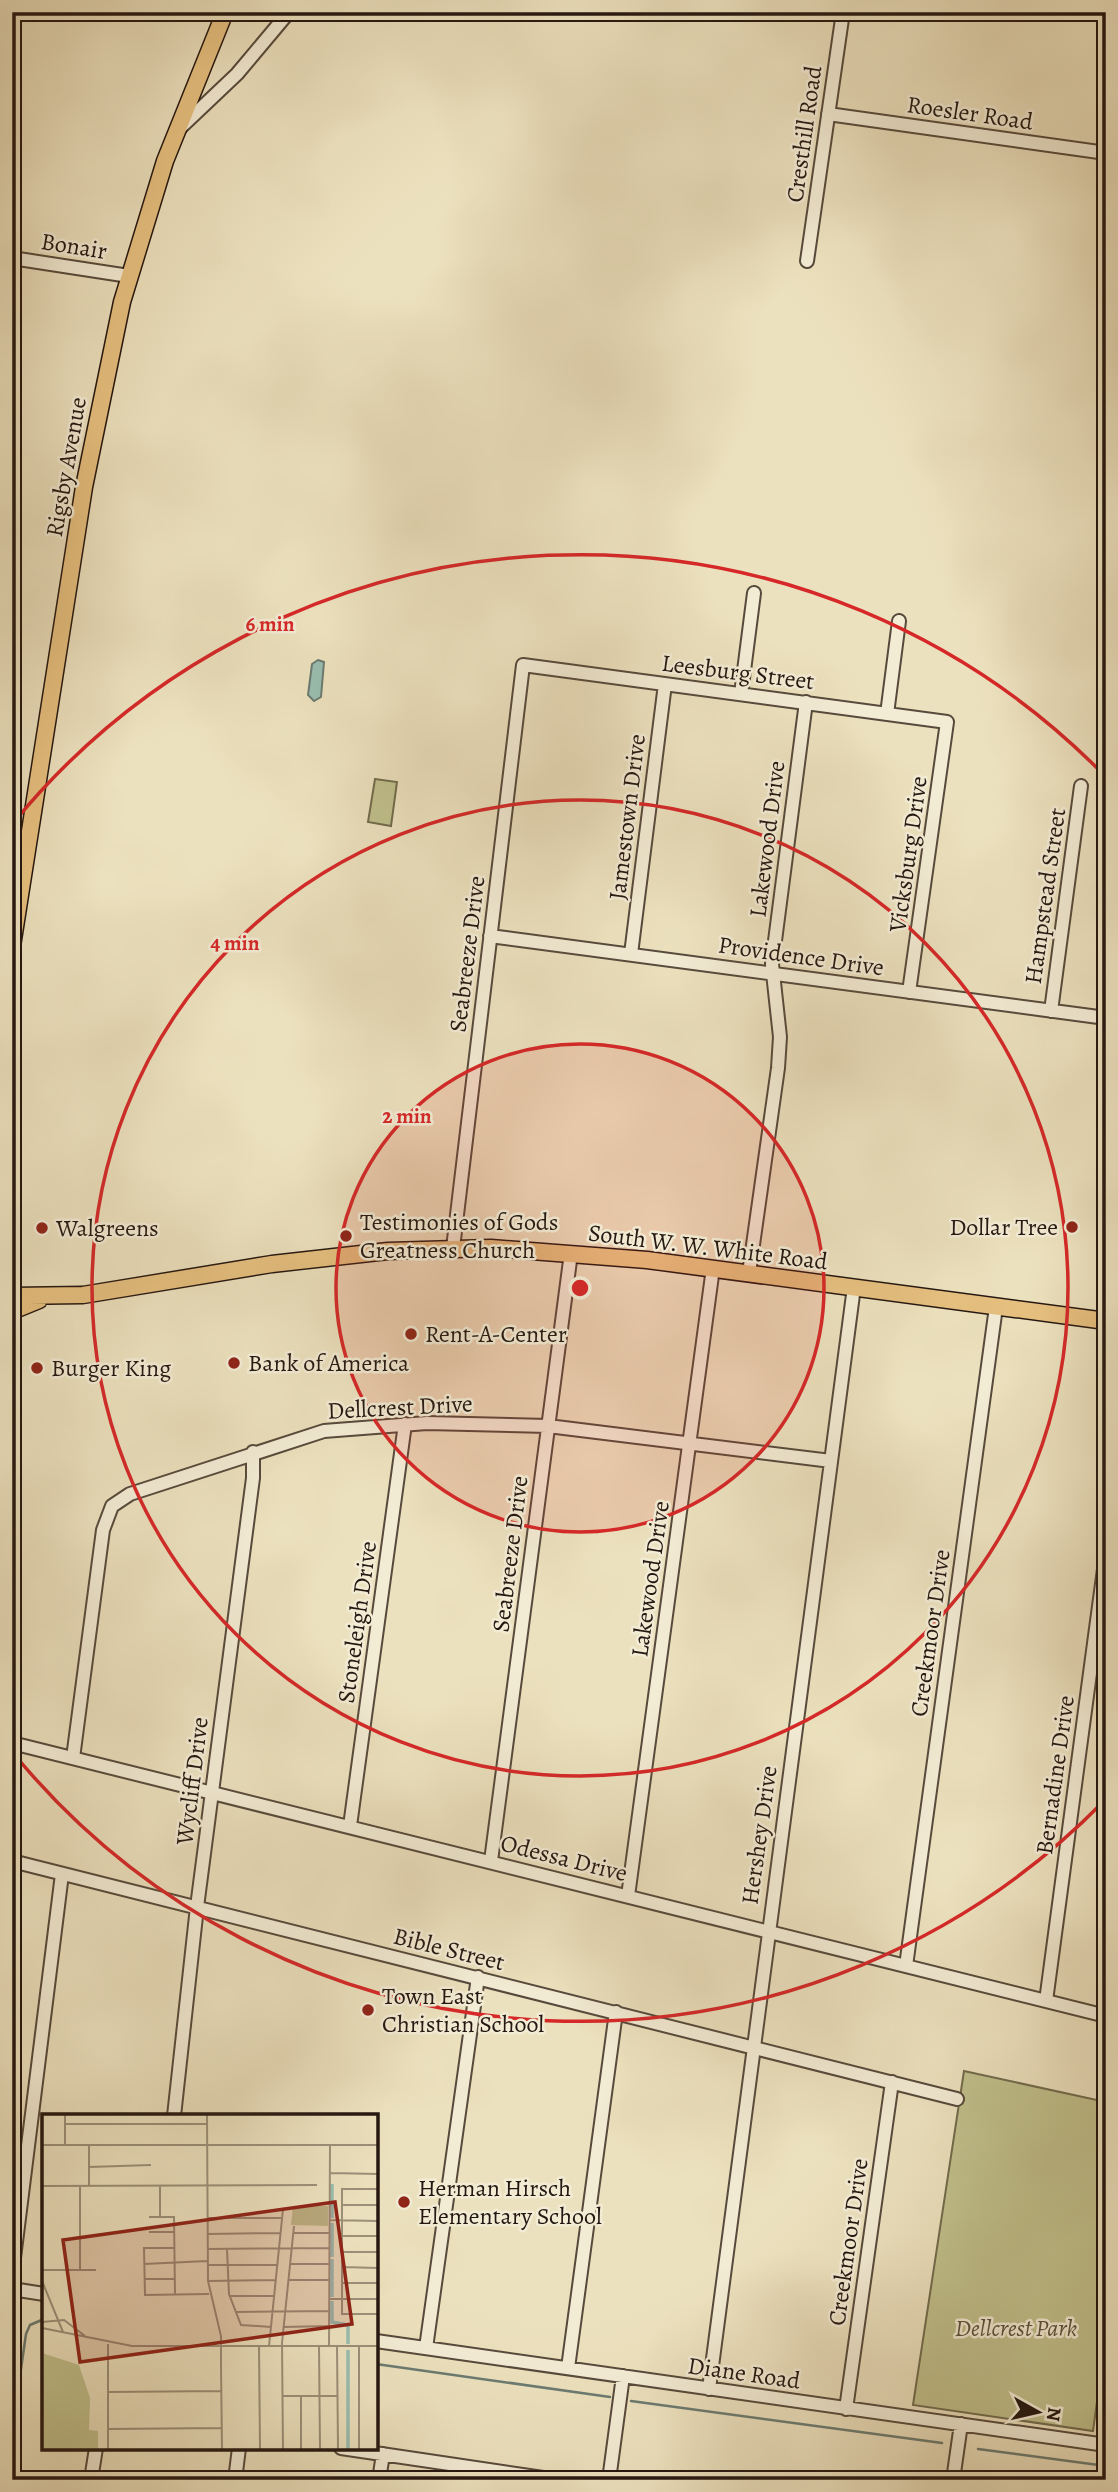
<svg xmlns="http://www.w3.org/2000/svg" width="1118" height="2492" font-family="Alegreya,serif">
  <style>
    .green { fill: #c0c08c; stroke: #726c4e; stroke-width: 2 }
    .water { fill: #99beb1; stroke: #6b7b71; stroke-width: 2 }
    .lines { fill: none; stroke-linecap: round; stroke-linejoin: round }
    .stream { stroke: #6b7b71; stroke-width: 2.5 }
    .minor-casing { stroke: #574a3c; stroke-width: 16 }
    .major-casing { stroke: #251711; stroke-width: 19 }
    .minor { stroke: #f3ecd5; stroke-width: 12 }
    .major { stroke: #e6c07f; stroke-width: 16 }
    .ring { fill: none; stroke: #d62828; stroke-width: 3.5 }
    .poi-dot { fill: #8f2418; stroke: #f3ecd5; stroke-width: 2.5 }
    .labels { text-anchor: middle; stroke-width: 5; stroke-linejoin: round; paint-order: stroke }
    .street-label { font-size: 24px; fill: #251711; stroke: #f3ecd5 }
    .poi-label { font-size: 24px; fill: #251711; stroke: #f3ecd5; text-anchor: start }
    .park-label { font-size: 24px; font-style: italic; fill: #5b523c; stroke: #f3ecd5 }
    .inset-river { fill: none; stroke: #99beb1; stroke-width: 3.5 }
    .inset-road { fill: none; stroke: #9c9079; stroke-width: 2 }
    .view { fill: #8f2418; fill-opacity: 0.15; stroke: #8f2418; stroke-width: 3.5 }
    .inset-edge { fill: none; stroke: #251711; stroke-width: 3.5 }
    .centre { fill: #d62828; stroke: #f3ecd5; stroke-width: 3.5 }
    .ring-label { font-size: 21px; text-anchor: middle; font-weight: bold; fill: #d62828; stroke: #f3ecd5; stroke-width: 5; stroke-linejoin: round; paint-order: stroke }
  </style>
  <rect width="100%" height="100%" fill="#ece1be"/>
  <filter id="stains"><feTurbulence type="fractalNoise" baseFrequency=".00286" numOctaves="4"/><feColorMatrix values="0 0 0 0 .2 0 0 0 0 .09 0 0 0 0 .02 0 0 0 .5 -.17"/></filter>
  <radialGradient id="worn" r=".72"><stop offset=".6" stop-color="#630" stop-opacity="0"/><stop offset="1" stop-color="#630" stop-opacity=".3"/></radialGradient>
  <path class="green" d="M375,779L397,782L391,826L368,822Z
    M964,2071L1106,2102V2336L1093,2431L913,2405Z"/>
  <path class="water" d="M318,660L324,662L321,697L314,701L308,695L312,664Z"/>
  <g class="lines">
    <path class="stream" d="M376,2364L610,2397
      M631,2401L942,2443
      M12,2432L26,2334L30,2325L44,2319
      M978,2449L1106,2466"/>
    <g class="minor-casing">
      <path id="minor" d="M828,114L1106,153
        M179,129L237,74L289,12
        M12,258L129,276
        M807,261L843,12
        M741,694L754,593
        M887,714L899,621
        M490,936L1106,1018
        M631,954L665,684
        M1051,1011L1081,786
        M453,1248L523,665L947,722L909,992
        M749,1273L778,1068L780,1037L772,964L806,702
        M12,1743L1106,2016
        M73,1758L103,1530L112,1506L130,1494L324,1431L427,1423L548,1426L831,1461
        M350,1826L405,1424
        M12,1861L957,2099
        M491,1861L571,1253
        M628,1896L713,1268
        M906,1966L996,1307
        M1046,2001L1106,1554
        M174,2116L197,1907L253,1478V1452
        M12,2274L62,1874
        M12,2289L44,2294
        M376,2341L1106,2445
        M426,2348L478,1977
        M568,2368L616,2012
        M709,2389L854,1287
        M846,2409L892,2082
        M341,2448L557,2480
        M91,2480L96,2448
        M235,2480L239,2448
        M379,2480L383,2454
        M609,2480L623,2376
        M953,2480L961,2424"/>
    </g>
    <g class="major-casing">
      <path id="major" d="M12,946L84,487L122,302L165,161L225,12
        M12,1296L83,1295L272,1264L388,1251L491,1248L647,1260L1106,1321
        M12,1311L39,1300"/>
    </g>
    <use href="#minor" class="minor"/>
    <use href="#major" class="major"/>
  </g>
  <circle cx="580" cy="1288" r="244" fill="#d62828" fill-opacity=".12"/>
  <g class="ring">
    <circle cx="580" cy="1288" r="244"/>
    <circle cx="580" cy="1288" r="488"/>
    <path d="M1103 1802A733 733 0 0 1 14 1754M14 822A733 733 0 0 1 1103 774"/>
  </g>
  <g class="poi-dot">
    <circle cx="1072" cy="1227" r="7"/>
    <circle cx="42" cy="1228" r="7"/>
    <circle cx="346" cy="1236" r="7"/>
    <circle cx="411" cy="1334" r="7"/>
    <circle cx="234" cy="1363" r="7"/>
    <circle cx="37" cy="1368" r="7"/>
    <circle cx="368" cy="2010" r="7"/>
    <circle cx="404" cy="2202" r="7"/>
  </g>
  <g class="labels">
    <g class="street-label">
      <text transform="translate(970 113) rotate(8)" y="8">Roesler Road</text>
      <text transform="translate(804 134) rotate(-82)" y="8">Cresthill Road</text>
      <text transform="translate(74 246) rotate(9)" y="8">Bonair</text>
      <text transform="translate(66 467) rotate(-80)" y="8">Rigsby Avenue</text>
      <text transform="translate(738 672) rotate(7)" y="8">Leesburg Street</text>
      <text transform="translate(627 817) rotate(-83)" y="8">Jamestown Drive</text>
      <text transform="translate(767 839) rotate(-83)" y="8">Lakewood Drive</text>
      <text transform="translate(908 854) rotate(-82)" y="8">Vicksburg Drive</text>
      <text transform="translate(1045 896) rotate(-82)" y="8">Hampstead Street</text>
      <text transform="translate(467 954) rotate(-83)" y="8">Seabreeze Drive</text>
      <text transform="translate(801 956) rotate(8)" y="8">Providence Drive</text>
      <text transform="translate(708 1247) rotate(7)" y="8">South W. W. White Road</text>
      <text transform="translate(400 1407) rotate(-3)" y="8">Dellcrest Drive</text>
      <text transform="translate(510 1554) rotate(-83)" y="8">Seabreeze Drive</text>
      <text transform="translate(650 1579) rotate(-82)" y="8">Lakewood Drive</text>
      <text transform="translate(357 1622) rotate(-82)" y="8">Stoneleigh Drive</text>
      <text transform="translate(930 1633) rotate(-82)" y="8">Creekmoor Drive</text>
      <text transform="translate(1055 1775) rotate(-82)" y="8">Bernadine Drive</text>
      <text transform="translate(192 1781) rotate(-83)" y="8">Wycliff Drive</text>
      <text transform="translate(759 1835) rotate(-82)" y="8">Hershey Drive</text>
      <text transform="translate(564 1858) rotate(14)" y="8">Odessa Drive</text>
      <text transform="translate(449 1949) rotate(14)" y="8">Bible Street</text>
      <text transform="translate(848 2242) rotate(-82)" y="8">Creekmoor Drive</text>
      <text transform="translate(744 2373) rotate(8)" y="8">Diane Road</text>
    </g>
    <g class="poi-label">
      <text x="360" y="1230">Testimonies of Gods<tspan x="360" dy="28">Greatness Church</tspan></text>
      <text x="1058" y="1235" text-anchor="end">Dollar Tree</text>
      <text x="56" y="1236">Walgreens</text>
      <text x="425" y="1342">Rent-A-Center</text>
      <text x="248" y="1371">Bank of America</text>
      <text x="51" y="1376">Burger King</text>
      <text x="382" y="2004">Town East<tspan x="382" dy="28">Christian School</tspan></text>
      <text x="418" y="2196">Herman Hirsch<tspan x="418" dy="28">Elementary School</tspan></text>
    </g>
    <g class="park-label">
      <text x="1016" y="2336">Dellcrest Park</text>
    </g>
  </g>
  <g transform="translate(42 2114)">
    <rect width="336" height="336" fill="#ece1be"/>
    <path d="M251,92H286V112L249,111ZM0,239L37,251L48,284L47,316L56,317V335H0Z" fill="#c0c08c"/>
    <path class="inset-river" d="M290,70V104M290,109V143M290,183V145M290,187V208L306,211V230M306,335V236"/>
    <path class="inset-road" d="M23,1V31M165,1L166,167L179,222V255M23,10H165M0,31H336M47,53L109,51M288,59L336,60M0,72L275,71M47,72V31M118,72V103M336,75H300V200H336M300,91H336M107,103H132L133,181M165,104H240M288,106L336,107M107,118H132M251,119H288M165,120L239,119M300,122H336M132,134H102L103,181L167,180M165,135L288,134M185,135L187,180L199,211L229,213M300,138H336M102,150L165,147M248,150H288M166,151H235M300,153L336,154M0,156H54M38,156V72M103,165H133M246,166H288M0,167L21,218M166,167L234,166M300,169H336M187,182H232M287,185H336M193,198L287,197M0,208L22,206L43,222M241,213L288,212M0,214L90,232H336M217,232L218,335M227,232L241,95M277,232L278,335M287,232L288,31M295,232L296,335M317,232V335M179,253L180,335M66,278L180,277M241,282H296M259,282V335M66,315L180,314M66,335V230M241,335L240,229L252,112"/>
    <path class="view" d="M293,88L310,210L38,248L21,126Z"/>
    <rect width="336" height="336" class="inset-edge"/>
  </g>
  <circle cx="580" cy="1288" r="10" class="centre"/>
  <g class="ring-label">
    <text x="270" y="631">6 min</text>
    <text x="235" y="950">4 min</text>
    <text x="407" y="1123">2 min</text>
  </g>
  <rect width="1118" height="2492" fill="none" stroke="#ece1be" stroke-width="42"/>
  <rect x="14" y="14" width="1090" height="2464" fill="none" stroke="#251711" stroke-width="3.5"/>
  <rect x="21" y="21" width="1076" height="2450" fill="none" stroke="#251711" stroke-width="2"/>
  <g transform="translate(1038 2412) rotate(98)" stroke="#f3ecd5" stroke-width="5" paint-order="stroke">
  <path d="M0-5L12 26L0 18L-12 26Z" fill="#251711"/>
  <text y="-10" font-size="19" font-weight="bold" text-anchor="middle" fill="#251711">N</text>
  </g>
  <rect width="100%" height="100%" filter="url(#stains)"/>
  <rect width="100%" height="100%" fill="url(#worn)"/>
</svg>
